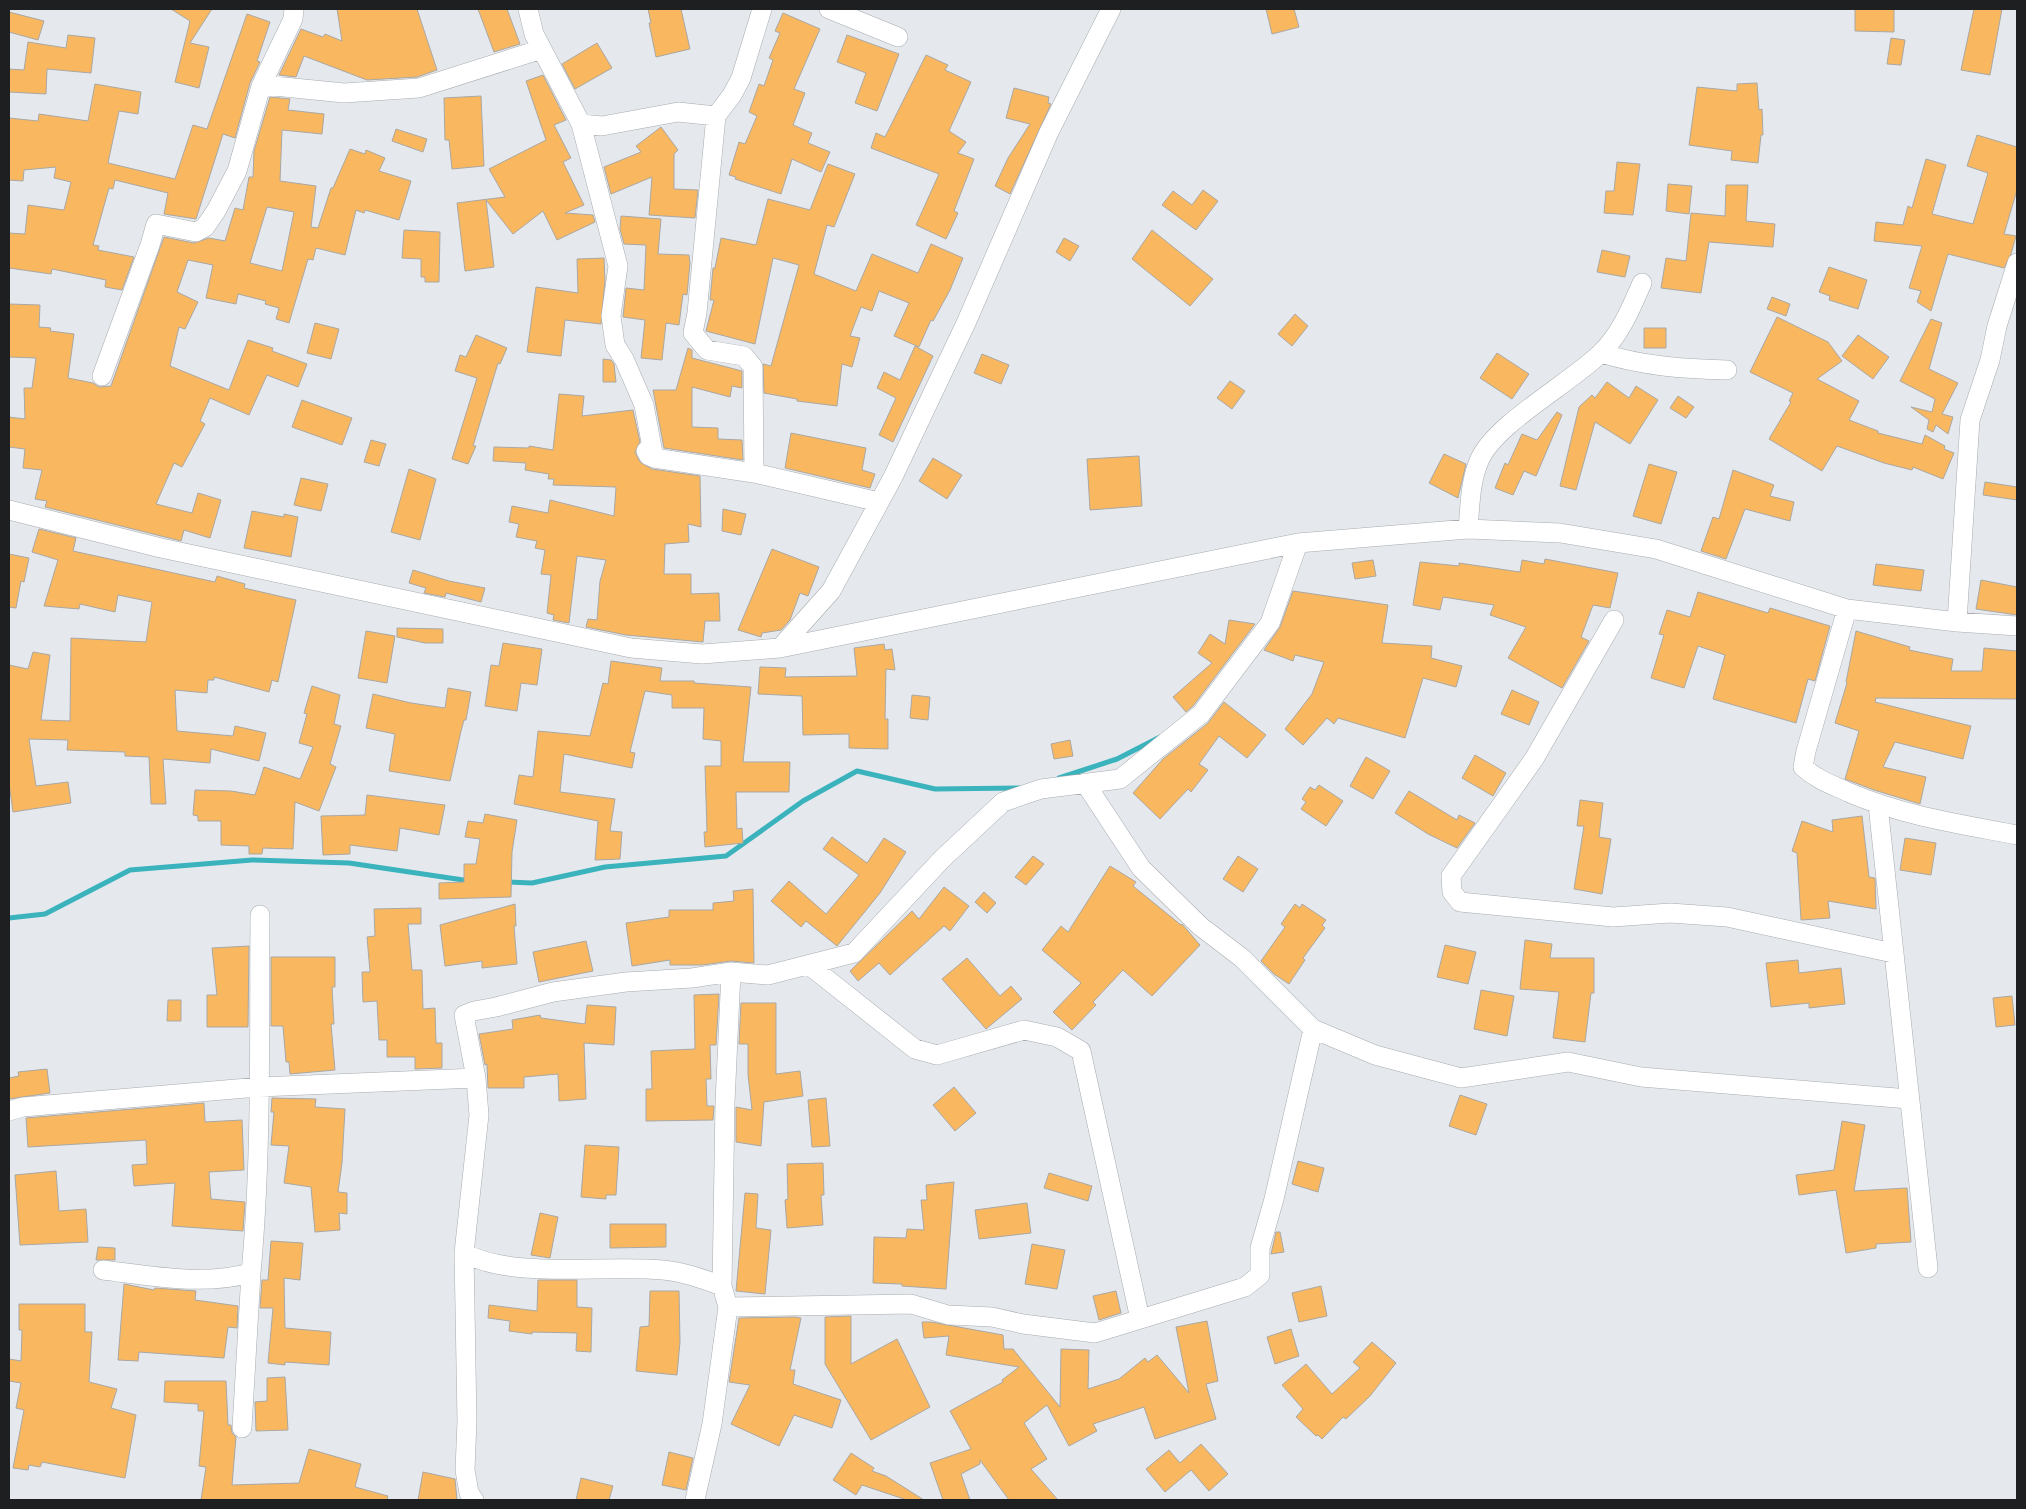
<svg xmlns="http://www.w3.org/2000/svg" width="2026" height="1509" font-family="'Playfair Display',serif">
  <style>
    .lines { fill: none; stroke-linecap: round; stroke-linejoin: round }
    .stream { stroke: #3bb3bd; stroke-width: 5 }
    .building { fill: #f9b85f; stroke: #aaa7a3; fill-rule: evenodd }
    .minor-casing { stroke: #a8abaf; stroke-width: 20 }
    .minor { stroke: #fff; stroke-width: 19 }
  </style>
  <rect width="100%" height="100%" fill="#e5e9ed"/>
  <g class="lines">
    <path class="stream" d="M1059,778L1117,759L1160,737
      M506,882L532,883L605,867L726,856L803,801L857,771L935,789L1020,788
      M9,918L45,914L130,870L252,860L349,863L470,881"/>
  </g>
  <path class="building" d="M171,9H212L190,43L209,47L199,88L175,82L190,21Z
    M337,9H417L437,70L417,77L367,80L304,56L296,77L279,75L301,29L323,37L325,34L342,41Z
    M478,9H507L520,44L494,52Z
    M648,9H681L690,49L656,57L649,23H651Z
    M1266,9H1294L1299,27L1272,34Z
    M1855,9H1894V32L1855,31Z
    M1974,9H2002L1990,75L1961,70Z
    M9,12L44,21L38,40L9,32Z
    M783,13L820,29L794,89L805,93L793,125L812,133L808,143L830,152L821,172L792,159L781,194L735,179L736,177L729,175L739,142L745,144L757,116L749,112L759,84L764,86L773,60L769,58L780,33L775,31Z
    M247,14L270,22L257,61L260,62L250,83L235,138L223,134L196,219L164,214L168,193L115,180L113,189L109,188L93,245L99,246L98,250L134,257L122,290L105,287L106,280L52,269L51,274L9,268V233L25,234L28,205L64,210L71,182L54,178L56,167L24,170L23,181L9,180V118L38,121L39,114L88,121L95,84L141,92L138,114L119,111L108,163L175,179L193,125L207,129Z
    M68,35L95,38L91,73L47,69L46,94L9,92V69L24,70L28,42L66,48Z
    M847,35L899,54L877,111L855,103L866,73L837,62Z
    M1891,38L1905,40L1901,65L1887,64Z
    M597,43L612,68L575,89L562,64Z
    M926,55L948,65L945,70L971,82L949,131L966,142L958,153L974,159L954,211L958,213L946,239L916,225L939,174L871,148L876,133L885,137Z
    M543,75L566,120L554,125L571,158L563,162L584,205L565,213L593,215L595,222L557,240L543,211L513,234L486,200L494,267L465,271L457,203L505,197L489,169L546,140L526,81Z
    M1757,83L1759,110L1762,109L1763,135H1761L1758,163L1731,160L1732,151L1689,145L1697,87L1737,91V84Z
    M1014,88L1049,97L1048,103L1051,104L1010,194L995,186L1008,158L1030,124L1006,118Z
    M481,96L484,166L452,169L449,140H445L444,98Z
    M270,97L290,99L288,110L324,114L322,134L282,130L280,181L316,186L311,227L318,228L331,188H333L350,149L365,154L366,150L385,158L379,171L411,181L399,220L365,210L364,213L356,210L345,255L316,248L313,260L308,259L289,323L276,319L279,308L265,304L266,301L238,294L236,304L206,298L213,265L188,260L177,292L198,302L185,329L179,327L170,366L229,390L248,340L273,348L272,351L307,364L298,387L267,375L249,415L210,398L200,421L205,424L182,467L174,463L156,504L192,513L198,493L221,500L210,538L184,530L181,541L45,507L47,501L35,499L42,470L23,468L25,449L9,447V417L25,419L24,388H32L36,358L9,357V304L40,305L39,327L51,328L50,331L74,334L68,378L93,383L99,387L111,386L164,237L194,243L209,238L225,241L235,208L243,210L249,177H253L254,151ZM267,207L294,212L282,271L250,263Z
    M661,127L678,150L674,154V189L698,190L695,218L649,215L652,177L611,194L604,167L641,152L636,146Z
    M396,129L427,139L423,152L392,141Z
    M1977,135L2017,147V190L2004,234L2016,236L2011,254L2004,268L1948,254L1931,311L1917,302L1921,291L1909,288L1922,246L1874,241L1876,222L1903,225L1908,206L1912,208L1926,159L1946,165L1932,214L1973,224L1988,173L1967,166Z
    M1617,162L1640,164L1633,215L1604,213L1606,191H1614Z
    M828,164L855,174L834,227L827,225L814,274L856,291L872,254L918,273L931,244L963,258L950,290L933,321L931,320L919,347L894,336L909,303L879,291L872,311L861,307L850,336L860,338L852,367L842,364L837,406L797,401V399L764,393L763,364L771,366L799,265L773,258L755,344L706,331L714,300H710L713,268H715L721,238L756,245L768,199L810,210Z
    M1668,184L1692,186L1689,214L1666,211Z
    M1726,185H1748L1746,221L1775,224L1773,247L1709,242L1701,293L1661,288L1666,258L1686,261L1691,213L1725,216Z
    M1203,190L1218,201L1196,230L1162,205L1173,191L1192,205Z
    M621,216L661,219L658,254L689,255L690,263L687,295L683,294L679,325L666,323L662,360L641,358L645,320L623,317L626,288L644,290L646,245L624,244L620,229Z
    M404,230L440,232L439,282H425V277H421V259L402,258Z
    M1152,230L1213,279L1190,306L1132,259Z
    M1064,238L1079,246L1070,261L1056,252Z
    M1602,250L1630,256L1625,277L1597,272Z
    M604,258L605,280L601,324L565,320L561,356L527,352L536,287L578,293L577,259Z
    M1829,267L1867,280L1858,309L1829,300L1830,296L1819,292Z
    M1772,297L1790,304L1786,316L1767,309Z
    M1295,314L1308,326L1292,346L1278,334Z
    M1777,317L1828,342L1842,361L1817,379L1859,401L1849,420L1878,431V433L1922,444L1925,435L1945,446L1944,449L1954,453L1943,479L1913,467L1912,470L1884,463L1837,446L1822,471L1769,439L1791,402L1789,401L1793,393L1750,372Z
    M1931,319L1942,323L1929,369L1958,383L1942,414L1953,417L1948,434L1936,425L1933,432L1927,429L1929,420L1911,407L1932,412L1935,399L1900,381Z
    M315,323L339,329L331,359L307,353Z
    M1644,328H1666V348H1644Z
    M476,335L507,348L500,364L498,363L473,446H476L468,464L452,459L477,378L455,371L460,355L466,357Z
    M1858,335L1889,357L1873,379L1842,356Z
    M915,346L933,356L893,442L879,435L896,398L877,388L884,372L900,380Z
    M688,348L692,350V358L742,371V388L732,386L730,397L692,387V427L718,428V439L742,440L743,460L664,448L653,390H676Z
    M1497,353L1529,374L1512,399L1480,378Z
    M982,354L1009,365L1001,384L974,373Z
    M603,359L611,360L614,364L616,382H603Z
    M1230,381L1245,391L1232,409L1217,398Z
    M1607,382L1629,398L1636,386L1658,400L1630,444L1595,422L1576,490L1560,486L1579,407L1592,395L1595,398Z
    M559,394L584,396L582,416L633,410L640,442L635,452L640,462L652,469L700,476L701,527L688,524L689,542L665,544L664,574H691V594L719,593L720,621H705L703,642L626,635L586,627L588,619L597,620L600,581L606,560L577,556L569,623L553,620L554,615L547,613L551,575L541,574L545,550L535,548L537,541L516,537L519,524L509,522L512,506L548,513L550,500L614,516L616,487L553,485L554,479H548L549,474L525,470L526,463L493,461L494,447L529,448V446L553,450Z
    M1678,396L1694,407L1686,418L1670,408Z
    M302,400L352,418L342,445L292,427Z
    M1557,412L1562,415L1536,476L1524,471L1513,495L1495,488L1505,463L1508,465L1522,434L1537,440Z
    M791,433L866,448L862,470L875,474L870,488L785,468Z
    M371,440L386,444L379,466L364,462Z
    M1444,454L1466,464L1458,498L1429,483Z
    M1139,456L1142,506L1090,510L1087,459Z
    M933,458L962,475L947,499L919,481Z
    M1649,464L1677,472L1661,524L1633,516Z
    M409,469L436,479L420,540L391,532Z
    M1733,470L1774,485L1770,496L1794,502L1790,521L1745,509L1726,559L1701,551L1713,517L1719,519Z
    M301,478L328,484L321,511L294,505Z
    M1985,482L2017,487V500L1983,495Z
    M723,509L746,514L741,535L722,531Z
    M252,511L284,517V514L298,517L291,557L244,548Z
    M39,529L76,538L73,551L215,582L217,576L245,584L244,588L296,600L278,682L272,680L269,692L214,677V680H208L207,693L175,690L177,731L233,736L235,726L266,733L259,761L211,749L210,763L163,759L166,804H151L149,757L125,756V752L67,750L68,740L29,739L36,786L68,782L71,803L13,812L9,783V665L28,669L33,652L50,655L41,720L70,721L71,638L146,642L152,602L118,595L115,612L80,604L79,609L44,606L58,560L32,552Z
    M772,549L819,567L808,596L800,593L790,620L781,630L762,633L761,637L738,630Z
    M9,554L29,558L24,582L21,581L16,608L9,607Z
    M1545,559L1618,573L1610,608L1593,605L1581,637L1589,641L1562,688L1508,658L1526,627L1490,615L1494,605L1443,597L1440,610L1413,605L1420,562L1459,566V563L1520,572L1522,560L1544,564Z
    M1373,560L1376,576L1355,579L1352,563Z
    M1876,564L1924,570L1921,591L1873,585Z
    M413,570L449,581L485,588L481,602L446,593L445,597L424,593L426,588L409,583Z
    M1981,580L2017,587V615L1976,609Z
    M1293,591L1388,605L1382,643L1432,646L1431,658L1462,666L1456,687L1423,678L1405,738L1338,718L1334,724L1327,718L1303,745L1285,729L1312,694L1324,662L1295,655L1293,661L1264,650L1280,627Z
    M1698,592L1768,613L1770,608L1830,626L1815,681L1808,679L1796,723L1713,699L1725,655L1698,646L1684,688L1651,678L1664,635L1659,634L1667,610L1690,617Z
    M1229,620L1255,624L1193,706L1186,712L1173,697L1212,663L1198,653L1210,634L1225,644Z
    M397,628L443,629V643H425L397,637Z
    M366,631L395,636L387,683L358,678Z
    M1856,631L1910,647L1909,650L1953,659L1951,671H1982L1984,648L2017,651V699L1876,698L1875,702L1971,726L1963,759L1895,742L1883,767L1926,777L1920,804L1874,790L1845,779L1859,731L1835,723L1847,683L1846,682Z
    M503,643L542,649L537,685L521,683L517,711L485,706L491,665L499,666Z
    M884,644L885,650L892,649L895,670L886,669L885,719H888V749L849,748V734L803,735L802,696L758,694L760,667L786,668L785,677L857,676L854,648Z
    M611,661L662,668L660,681H694V683L751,687L743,762H790L789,792H736L737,829L742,828L743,843L705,847L704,832H707L705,766H721V741L703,739L704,708H672V695L645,691L630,752L635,753L632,768L564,754L560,792L615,799L610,831L622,832L620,859L595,860L598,821L514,804L519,775L533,777L538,731L590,736L603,683L608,684Z
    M312,686L340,695L334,724L341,726L330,764L336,767L319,811L295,802L293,849L263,848L262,854H249V846L221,845V821H198V816L193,815L195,790L231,791L255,795L264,767L300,779L313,747L299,743L307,714L304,713Z
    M448,688L471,692L466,720H464L461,731L450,781L389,771L395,734L366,728L373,694L411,703L445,708Z
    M1512,690L1539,702L1529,725L1501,714Z
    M912,695L930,697L928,720L910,718Z
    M1224,702L1266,735L1247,758L1219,736L1199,764L1208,770L1191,792L1188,789L1160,819L1133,793L1163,759L1208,723Z
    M1070,740L1073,756L1054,759L1051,744Z
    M1475,755L1506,773L1493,796L1462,778Z
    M1366,757L1390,771L1373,799L1350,786Z
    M1319,785L1343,801L1326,826L1301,809L1306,802L1302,799L1310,787L1315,790Z
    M1409,791L1457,820L1459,815L1475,823L1457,848L1428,834L1395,813Z
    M367,795L445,805L439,835L400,828L397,851L350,845V854L323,855L321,816L365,815Z
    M1580,800L1603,803L1599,837L1611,839L1602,894L1574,889L1584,826H1577Z
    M485,814L517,820L512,852L511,897L439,899V883L464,882V864H476L480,839L465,837L468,821L483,823Z
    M1862,816L1869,877L1875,878L1876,909L1828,901L1830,918L1801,920L1797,853L1792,851L1802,821L1833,832L1832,820Z
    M832,837L867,863L884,838L906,852L880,893L837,946L806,921L801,927L771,901L789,881L826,914L859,875L823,849Z
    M1905,838L1936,843L1931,875L1900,870Z
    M1033,856L1044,864L1026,885L1015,877Z
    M1238,856L1258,869L1243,892L1223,879Z
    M1110,866L1136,882L1133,886L1181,925L1182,924L1200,945L1152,996L1123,970L1093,1002L1096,1005L1072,1030L1053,1012L1081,983L1042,950L1061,926L1068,932Z
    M944,887L969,906L950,931L944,926L890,975L879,963L858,981L850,971L912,911L919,919Z
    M753,889L754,963L731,961L702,965H670V960L632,966L626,923L669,917V910H713V903L734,901L733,891Z
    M984,892L996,903L987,913L975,902Z
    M515,904L516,926H514L517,964L482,968V961L445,966L440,925Z
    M1295,904L1300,908L1302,904L1326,920L1322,925L1325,928L1303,958L1305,960L1289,984L1274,974L1261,961L1285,927L1281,924Z
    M421,908V924H408L412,970H422L423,1009L435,1008L436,1043H442V1068L415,1069V1057H387V1040H379L377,1001L363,1002L362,972H370L367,937L375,936L374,909Z
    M1525,940L1552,944L1550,958H1594V993H1591L1585,1042L1553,1038L1559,992L1520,989Z
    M586,941L593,971L539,982L533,952Z
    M1445,945L1476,952L1468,984L1437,977Z
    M249,946L248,1027H207V995H217L212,948Z
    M271,957H335V987H332L334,1024H331L335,1070L290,1074L289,1062H286L283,1026H271Z
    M967,958L1000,996L1011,986L1022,999L986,1029L942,979Z
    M1798,960L1799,973L1841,968L1845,1004L1809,1008V1003L1771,1007L1766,963Z
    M1481,990L1514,996L1507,1036L1474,1029Z
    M719,994L716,1045H710L711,1079H706L707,1106H714L713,1120L646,1121V1089H652L651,1051L695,1049L694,995Z
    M2012,996L2015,1025L1996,1027L1993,998Z
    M168,1000H181V1021H167Z
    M741,1003H776V1074L800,1071L803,1096L764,1102L761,1146L736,1142V1107L752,1110L748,1075V1044H739Z
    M587,1005L616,1007L614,1045L584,1043L586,1099L559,1101L558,1074L524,1077V1088H488L487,1064L485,1065L479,1034L513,1029L512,1020L540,1015L541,1018L585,1024Z
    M47,1069L50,1093L9,1099V1078L19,1076L18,1072Z
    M954,1087L976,1113L955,1131L933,1105Z
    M1460,1095L1487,1104L1476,1135L1449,1126Z
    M272,1098L316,1099L315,1107L345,1109L342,1163L338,1192L347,1193V1214L339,1213L340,1230L315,1232L311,1187L284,1183L289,1146L271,1145L274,1112H271Z
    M826,1098L830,1146L812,1147L808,1100Z
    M204,1103L205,1122L242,1120L244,1170L209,1172L211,1199L245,1202L243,1231L172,1226L175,1183L134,1186L132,1165L147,1164L146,1140L28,1147L26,1118Z
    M1842,1121L1865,1125L1854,1191L1907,1188L1911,1242L1876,1244V1248L1846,1253L1836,1190L1799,1195L1796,1175L1834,1170Z
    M585,1145L619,1147L616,1195H606V1199L581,1197Z
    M1298,1161L1324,1168L1318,1192L1292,1184Z
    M823,1163L824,1195H821L823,1225L787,1228L785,1200L788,1199L787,1164Z
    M56,1171L59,1211L86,1209L88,1242L20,1245L15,1175Z
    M1049,1173L1092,1186L1088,1201L1044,1188Z
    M954,1182L946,1289L902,1286V1284L873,1283L874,1237L906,1238L907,1229L924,1230L921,1200H927L926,1185Z
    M745,1193L758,1194L756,1228L771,1230L765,1294L736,1291Z
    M1027,1203L1031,1233L979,1239L975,1210Z
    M540,1213L558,1217L550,1258L531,1255Z
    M610,1224H666V1247L610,1248Z
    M1276,1232H1280L1284,1252L1271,1254Z
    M271,1241L303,1243L300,1280L284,1278L285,1328L331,1332L329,1365L285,1362V1365L268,1363L273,1308H260L262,1280H268Z
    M1032,1244L1065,1250L1057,1289L1025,1284Z
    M98,1247L115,1248V1260H96Z
    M538,1280H577V1307L592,1308L591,1352L576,1351L577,1333L532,1332V1334L509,1331L510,1321L488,1318L489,1305L537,1311Z
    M124,1284L154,1290L155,1288L196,1291L195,1300L238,1306L237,1328L228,1327L224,1358L139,1352L138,1361L118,1360Z
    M1321,1286L1327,1316L1299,1322L1292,1293Z
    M650,1291H679L680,1342L677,1375L636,1371L640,1327L649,1326Z
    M1116,1291L1121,1313L1099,1320L1093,1296Z
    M19,1304H85V1332H92L89,1382L117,1389L111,1408L136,1415L125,1478L42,1462L40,1467L29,1465L28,1470L13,1468L24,1410L16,1408L21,1383L9,1381V1359L21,1361L22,1330H19Z
    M851,1316V1364L897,1339L930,1407L871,1440L825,1364V1317Z
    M795,1317L801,1318L790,1370H795L793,1384L841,1400L832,1428L794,1415L779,1446L731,1424L750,1385L729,1382L739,1318Z
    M1207,1321L1218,1381L1206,1384L1216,1419L1155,1439L1144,1407L1093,1424L1097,1431L1069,1446L1047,1405L1024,1423L1047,1459L1031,1469L1058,1500H1009L980,1460V1464L961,1474L970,1500H943L930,1463L971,1449L950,1411L1003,1382L1002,1380L1019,1367L946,1355L949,1336L924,1338L922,1322H931L1003,1335L1004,1349H1013L1060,1407L1061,1349L1089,1350L1088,1389L1119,1379L1145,1358L1148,1362L1157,1355L1189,1393L1176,1327Z
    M1291,1329L1299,1356L1275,1364L1267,1337Z
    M1372,1342L1396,1363L1370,1396L1346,1419L1343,1417L1322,1439L1318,1435L1316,1436L1296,1417L1303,1409L1282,1385L1306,1364L1332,1394L1360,1368L1353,1362Z
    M285,1377L288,1430L256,1431L255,1402L267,1401V1378Z
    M165,1381H226L228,1425H231L232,1433L236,1437L232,1485L299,1483L309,1449L361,1464L355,1487L388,1496L387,1500H201L206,1467L199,1466L204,1411H198V1404L164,1402Z
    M1201,1444L1228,1474L1209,1491L1191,1470L1165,1492L1146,1469L1169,1450L1180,1463Z
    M669,1452L693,1458L686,1490L662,1485Z
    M851,1453L874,1468L872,1471L886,1476L924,1500H907L862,1485L856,1495L833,1480Z
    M423,1472L455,1479L457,1500H418Z
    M581,1478L613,1486L609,1500H576Z"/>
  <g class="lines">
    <g class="minor-casing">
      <path id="minor" d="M528,9L534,34L581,124L618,266L611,316L615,345L624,359L644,405L654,458
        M829,9L898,37
        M264,85L344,93L419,88L542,49
        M716,116L697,313L693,333L707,350L744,356L753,367L754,473
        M581,124L602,126L678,112L716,116L732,95L741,78L762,9
        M1601,353C1643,366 1683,369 1727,370
        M102,376L150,245L156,224L196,232L205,227L216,211L237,171L261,86L293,19L294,9
        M646,451L649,456L654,458L754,473L879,502
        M9,510L161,548L631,648L702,654L780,648L1298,543L1468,529L1560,533L1656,549L1847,609L1957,622L2017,626
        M1468,529C1470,507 1470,482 1479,461C1494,424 1571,383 1602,352C1621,333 1631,308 1642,283
        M1847,609L1806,751L1803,767C1817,780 1833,785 1850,793C1904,816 1960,824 2017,835
        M1614,620L1534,759L1451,876L1452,892L1460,902L1613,917L1670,913L1727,917L1893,953
        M1957,622L1970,420L1990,360L1997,326L2017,263
        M780,648L831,591L893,477L966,323L1049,132L1111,9
        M1085,783L1141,868L1200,926L1242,958L1313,1029L1375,1055L1461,1078L1568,1062L1641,1077L1909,1099
        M1878,805L1928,1268
        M809,965L915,1049L937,1055L1024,1030L1057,1037L1081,1051L1140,1319
        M476,1078L464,1015L474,1011L496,1007L553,992L626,982L692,978L731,972L768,975L854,953L942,859L1003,802L1041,789L1120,779L1201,714L1270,623L1298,543
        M9,1111L23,1107L259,1087L476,1078L479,1115L464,1253C515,1280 605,1264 663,1270C684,1272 703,1279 722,1286L728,1307L911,1304L948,1315L992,1317L1023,1324L1095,1333L1245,1287L1260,1275V1248L1274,1199L1313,1029
        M464,1253L467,1421L465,1470L469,1493L474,1500
        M103,1270C152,1276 202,1286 251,1273C262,1154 259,1034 260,915
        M722,1286L725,1103L731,972
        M242,1428L251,1273
        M695,1500L712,1424L728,1307"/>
    </g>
    <use href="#minor" class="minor"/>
  </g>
  <rect width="2026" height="1509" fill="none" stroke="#1e1f20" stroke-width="20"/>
</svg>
